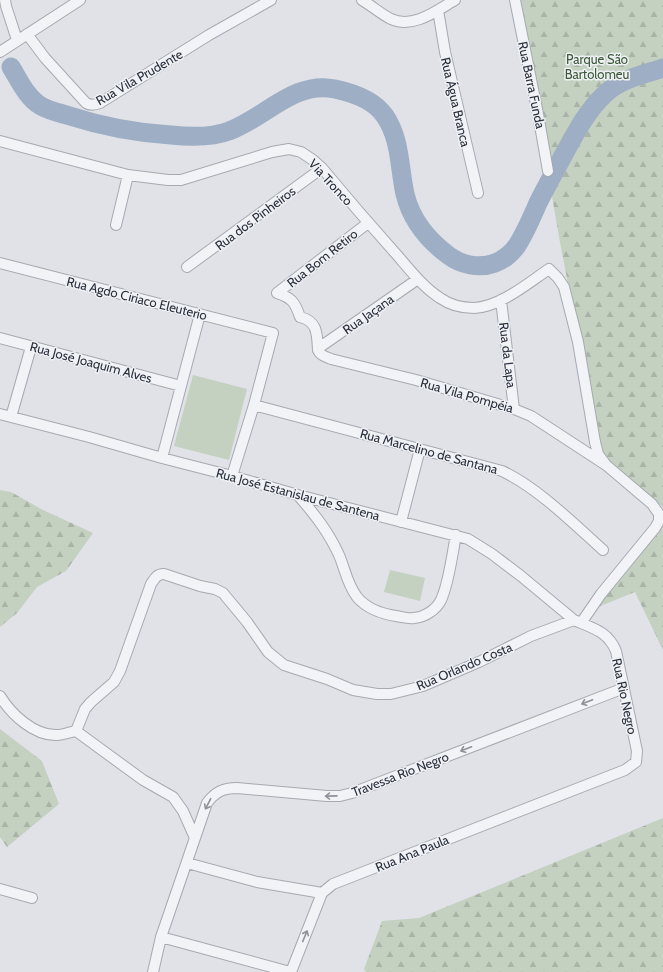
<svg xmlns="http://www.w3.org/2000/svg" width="663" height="972" font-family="Cabin,sans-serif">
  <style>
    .grass { fill: #c4d1c1 }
    .forest { fill: url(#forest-firs) }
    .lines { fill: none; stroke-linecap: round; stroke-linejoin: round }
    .river { stroke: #9eaec4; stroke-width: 19 }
    .street-casing { stroke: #a6a9b1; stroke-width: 12 }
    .street { stroke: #f2f3f6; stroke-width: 10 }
    .oneway { stroke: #8e929a }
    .labels { text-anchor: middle; stroke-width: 3; stroke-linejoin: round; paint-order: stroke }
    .park-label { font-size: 13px; fill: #3c5838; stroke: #eff1f5 }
    .street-label { font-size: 13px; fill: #2a303d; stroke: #eff1f5 }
  </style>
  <defs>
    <pattern id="forest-firs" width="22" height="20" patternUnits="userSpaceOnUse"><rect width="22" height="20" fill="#c4d1c1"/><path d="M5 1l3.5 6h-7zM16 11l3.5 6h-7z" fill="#a9b4a7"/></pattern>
  </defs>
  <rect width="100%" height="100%" fill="#e0e2e7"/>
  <path class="grass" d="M193,375L247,389L229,460L174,446Z
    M390,570L425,578L420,601L384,592Z"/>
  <path class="forest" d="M518,0H663V507L609,462L602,454L599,445L559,237Z
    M0,490L11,492L43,510L93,533L66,571L37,587L17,613L0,627Z
    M663,523V650L635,592L598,607L607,592Z
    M0,729L42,761L59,804L7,847L0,837Z
    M663,818V972H366L364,969L382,921L419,918Z"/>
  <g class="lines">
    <path class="river" d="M11,67C19,80 27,98 41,106C50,111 60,113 70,116C104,127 137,133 171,135C190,137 211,138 229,131C265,118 294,80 335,89C354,93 374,100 385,116C401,140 399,167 405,194C411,219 428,240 448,255C461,265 479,269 495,263C504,260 513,252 518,244C526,231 532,217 538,203C546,187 555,171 563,156C575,134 587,110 606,93C620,79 645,74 663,68"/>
    <g class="street-casing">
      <path id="street" d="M5,0L6,6L17,40
        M362,0C372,6 381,14 391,19C413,29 436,11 455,0
        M515,0L538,114L548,171
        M438,10L445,52L478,193
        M27,34L45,58L86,103C91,106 95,105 100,103L209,35L271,0
        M0,52L80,0
        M0,141L128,175L168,180H181L272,152L289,149L301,152L313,160L322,168C346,197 371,226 397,255C410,270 423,287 440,298C450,305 461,308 474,308C500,307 528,283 549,269L558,278L564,287L578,342L595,442L598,454L606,465
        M116,225L128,175
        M0,263L273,333L254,405L232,476
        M187,267L322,168
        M277,293L368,223
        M277,293C292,298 295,302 300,317C318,321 317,335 318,350
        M501,300L514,409
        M0,338L181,386
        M318,350C320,356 327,357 331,359L416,380L514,409L531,416L606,465L652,504L659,514V521L655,528L601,594L581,623
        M318,350L320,347L418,279
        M254,405L502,471C538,488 573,523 603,550
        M0,414L89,437L162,458L232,476L298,495L468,539L492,554L521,576L574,620
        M11,417L31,347
        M162,458L200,314
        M298,495C315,515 328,531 339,555C345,569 347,584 357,597C366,608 382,614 396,616C402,617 409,619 414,618C425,617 436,610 441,600C449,583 452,555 456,535
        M401,522L420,449
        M0,696C11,714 34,736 57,735C63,735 70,732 76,731L143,780L173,797L183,811L195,838
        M76,731L85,709L91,702L114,682L120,671L151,584C155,578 157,574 164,574L200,586L215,589L223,593L247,622L268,652L284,665L327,679L353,690L377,694H391L423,686L479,662L531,636L574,620C592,628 608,631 616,651L637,751L636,762L625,770L333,884L322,893L257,882L187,863
        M0,889L32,898
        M161,937L290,972
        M153,972L161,937L207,803C215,792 223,788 237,788L327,796H340L352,793L624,688
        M291,972L322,893"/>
    </g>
    <use href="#street" class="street"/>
  </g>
  <defs><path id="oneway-shaft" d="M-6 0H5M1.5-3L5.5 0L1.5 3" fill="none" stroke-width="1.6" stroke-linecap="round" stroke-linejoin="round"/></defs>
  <g class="oneway">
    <use href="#oneway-shaft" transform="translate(587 702) rotate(159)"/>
    <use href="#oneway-shaft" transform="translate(466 749) rotate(159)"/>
    <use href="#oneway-shaft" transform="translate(331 796) rotate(179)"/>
    <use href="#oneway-shaft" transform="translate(208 804) rotate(117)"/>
    <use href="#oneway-shaft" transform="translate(305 936) rotate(-68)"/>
  </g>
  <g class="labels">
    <g class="park-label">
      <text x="597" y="64">Parque São<tspan x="597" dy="15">Bartolomeu</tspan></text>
    </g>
    <g class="street-label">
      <text transform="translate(139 77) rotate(-30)" y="5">Rua Vila Prudente</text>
      <text transform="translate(532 85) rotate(78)" y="5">Rua Barra Funda</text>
      <text transform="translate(456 102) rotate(77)" y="5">Rua Água Branca</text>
      <text transform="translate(331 182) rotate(47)" y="5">Via Tronco</text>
      <text transform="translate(255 218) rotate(-37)" y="5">Rua dos Pinheiros</text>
      <text transform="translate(322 258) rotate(-38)" y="5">Rua Bom Retiro</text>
      <text transform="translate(137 298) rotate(14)" y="5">Rua Agdo Ciriaco Eleuterio</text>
      <text transform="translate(368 314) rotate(-35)" y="5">Rua Jaçana</text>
      <text transform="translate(508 355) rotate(83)" y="5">Rua da Lapa</text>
      <text transform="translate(91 362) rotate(15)" y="5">Rua José Joaquim Alves</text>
      <text transform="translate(467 395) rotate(16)" y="5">Rua Vila Pompéia</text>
      <text transform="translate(429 451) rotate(15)" y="5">Rua Marcelino de Santana</text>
      <text transform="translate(298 494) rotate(15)" y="5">Rua José Estanislau de Santena</text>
      <text transform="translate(464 666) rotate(-23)" y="5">Rua Orlando Costa</text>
      <text transform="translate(625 696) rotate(78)" y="5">Rua Rio Negro</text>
      <text transform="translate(400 774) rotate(-21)" y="5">Travessa Rio Negro</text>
      <text transform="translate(412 853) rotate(-22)" y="5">Rua Ana Paula</text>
    </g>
  </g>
</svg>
